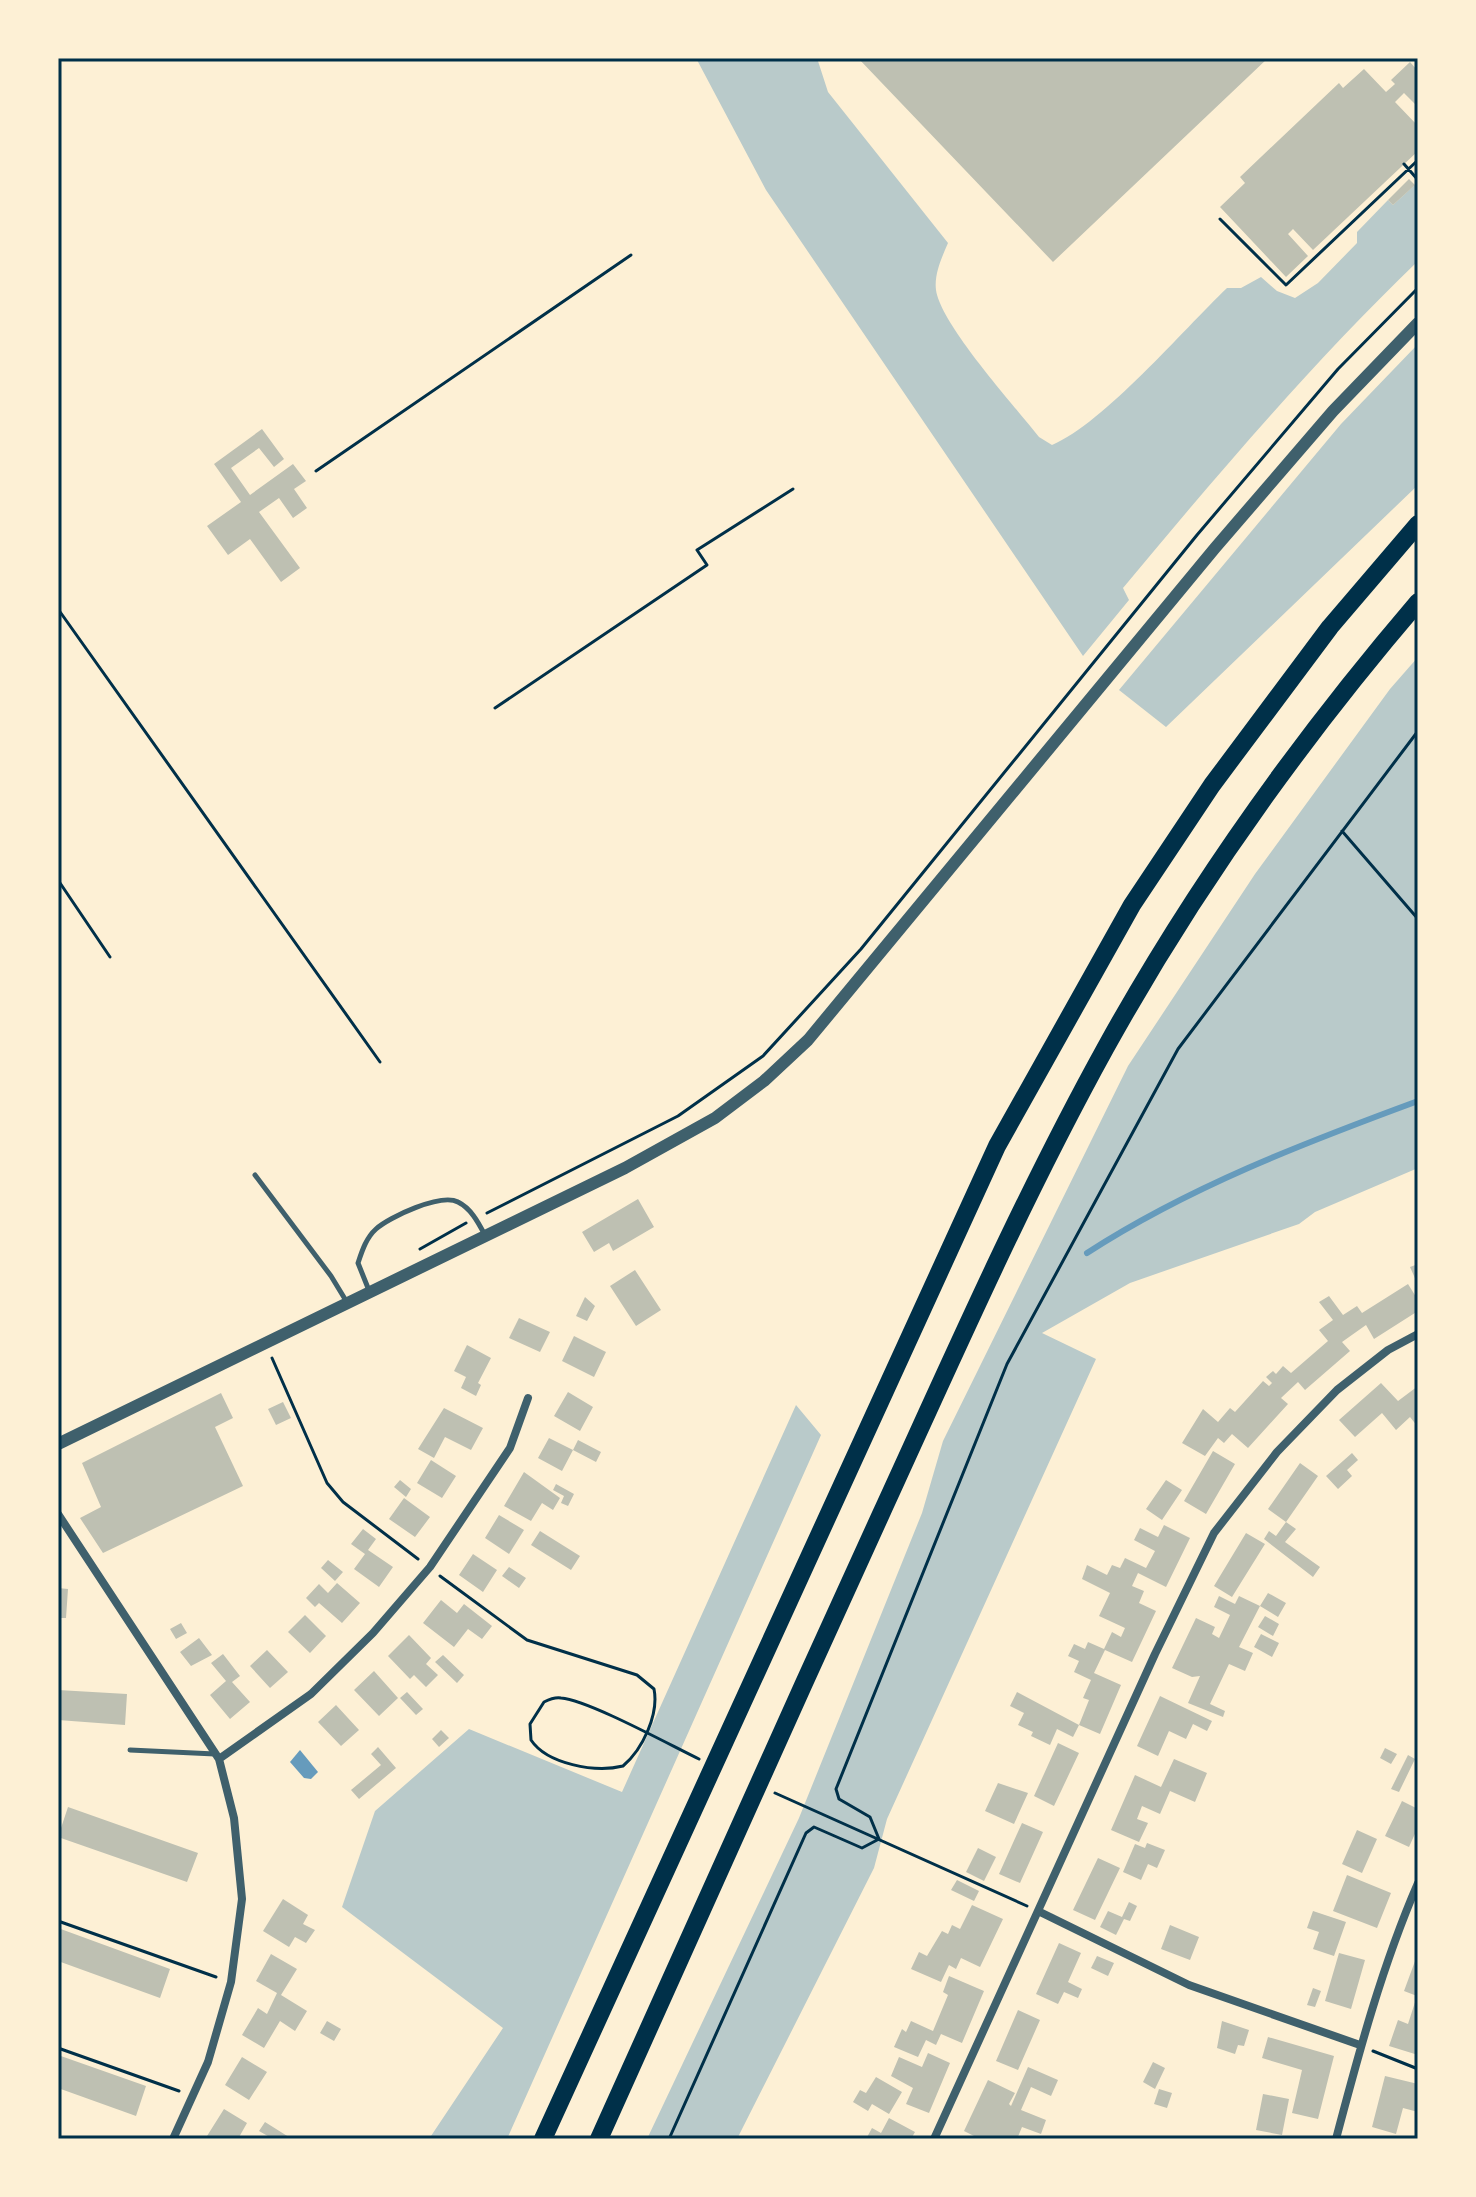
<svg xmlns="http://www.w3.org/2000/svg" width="1476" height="2197" font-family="'Open Sans',sans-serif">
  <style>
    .green { fill: #b9caca }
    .water { fill: #669bbc }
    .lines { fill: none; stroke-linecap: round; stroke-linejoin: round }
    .stream { stroke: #669bbc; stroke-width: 6 }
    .building { fill: #bec0b2 }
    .path { stroke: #003049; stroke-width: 3 }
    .service { stroke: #3f606c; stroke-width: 5 }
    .minor { stroke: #3f606c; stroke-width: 8 }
    .tertiary { stroke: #3f606c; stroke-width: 12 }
    .motorway { stroke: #003049; stroke-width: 18 }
    .neatline { fill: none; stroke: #003049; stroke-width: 3 }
  </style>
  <rect width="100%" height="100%" fill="#fdf0d5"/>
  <path class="green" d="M696,58H817L828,92L948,243C942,257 934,274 936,290C941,325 1015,406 1039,437L1052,445C1104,423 1183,330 1227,288H1241L1261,277L1277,291L1295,298L1318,283L1357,243V232L1388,200L1393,205L1418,182V261C1312,363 1217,475 1123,588L1129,600L1083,656L766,190Z
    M1418,344V485L1166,727L1119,690L1341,424Z
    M1418,657V1168L1315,1212L1299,1224L1130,1283L1042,1333L1096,1359L887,1819L874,1868L737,2139H647L799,1818L922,1513L943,1441L1128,1066L1255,874L1390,689Z
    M796,1405L821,1435L507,2139H429L503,2028L342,1907L375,1811L469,1729L622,1792Z"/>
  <path class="water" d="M300,1750L318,1772L311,1779L304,1778L290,1762Z"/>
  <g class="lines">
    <path class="stream" d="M1087,1253C1189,1187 1304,1143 1418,1101"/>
  </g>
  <path class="building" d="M858,58H1268L1053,262Z
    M1410,62L1418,71V107L1404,93L1395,102L1418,126V151L1313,250L1293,229L1288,234L1308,256L1286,277L1220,207L1245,183L1240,177L1339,83L1343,88L1364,69L1386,92L1395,84L1391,80Z
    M1409,179L1415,185L1393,205L1388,200Z
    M262,429L284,459L274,467L259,448L231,468L250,495L293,464L306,481L294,489L307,508L293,518L279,498L259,512L300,568L281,582L250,539L228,555L207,526L241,502L214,464Z
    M638,1199L654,1227L613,1251L609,1243L594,1252L582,1232Z
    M1418,1264V1285L1410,1267Z
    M635,1270L661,1310L636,1326L610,1286Z
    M1408,1284L1418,1300V1311L1374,1339L1366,1325L1342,1342L1350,1351L1305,1390L1298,1382L1281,1398L1288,1404L1248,1448L1232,1434L1224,1443L1218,1438L1205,1456L1182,1443L1203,1409L1218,1422L1230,1408L1235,1412L1263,1381L1269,1386L1272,1383L1266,1377L1273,1371L1276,1374L1283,1366L1291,1373L1328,1341L1319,1330L1333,1320L1319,1302L1329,1296L1343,1315L1357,1306L1362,1313Z
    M585,1297L595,1306L587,1321L576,1316Z
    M519,1318L550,1332L540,1352L509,1338Z
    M574,1336L606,1352L594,1377L562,1361Z
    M467,1345L491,1358L478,1383L481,1385L476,1396L461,1388L466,1377L454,1371Z
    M1381,1383L1398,1401L1418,1386V1427L1410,1417L1396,1430L1382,1413L1355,1437L1339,1420Z
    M568,1392L593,1407L580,1431L554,1416Z
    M221,1393L233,1418L215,1427L243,1486L103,1553L80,1518L101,1507L82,1463Z
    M283,1402L291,1418L276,1425L268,1409Z
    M444,1408L483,1428L471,1450L445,1437L434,1458L418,1449Z
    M549,1438L573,1450L562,1471L538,1458Z
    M578,1440L601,1452L596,1462L573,1450Z
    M1213,1451L1235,1464L1206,1514L1184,1501Z
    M1352,1453L1358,1460L1347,1470L1352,1476L1338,1489L1326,1476Z
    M431,1460L456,1476L442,1498L417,1483Z
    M1300,1463L1318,1476L1286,1522L1268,1509Z
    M524,1472L560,1498L553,1510L542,1503L531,1521L504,1506Z
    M400,1480L411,1489L406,1497L394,1487Z
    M1166,1480L1182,1490L1162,1520L1146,1509Z
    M556,1484L574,1494L568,1506L561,1503L564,1496L553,1490Z
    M404,1498L430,1517L415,1537L389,1519Z
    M499,1515L524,1530L509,1554L485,1538Z
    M1286,1522L1296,1529L1285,1542L1320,1567L1313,1577L1264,1539L1269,1531L1276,1536Z
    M1164,1525L1190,1538L1166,1587L1138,1573L1132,1586L1144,1591L1139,1603L1156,1611L1132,1662L1105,1650L1094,1673L1121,1685L1100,1734L1079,1725L1073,1737L1057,1729L1050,1745L1031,1736L1033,1732L1018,1725L1024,1713L1010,1706L1017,1692L1079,1725L1089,1700L1083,1698L1091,1680L1074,1672L1079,1661L1068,1656L1074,1644L1085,1649L1088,1642L1104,1649L1112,1632L1121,1637L1125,1628L1099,1616L1110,1593L1082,1579L1087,1565L1107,1575L1112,1565L1120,1568L1125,1558L1146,1568L1155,1551L1134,1540L1140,1528L1158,1537Z
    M363,1529L376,1539L368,1550L393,1567L379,1587L354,1569L365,1554L351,1544Z
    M540,1531L580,1556L571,1570L531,1545Z
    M1246,1533L1265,1544L1232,1597L1214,1586Z
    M473,1554L497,1570L483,1592L459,1575Z
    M328,1560L343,1572L335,1581L321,1568Z
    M509,1567L526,1578L519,1588L502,1576Z
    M337,1583L360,1603L342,1623L319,1603L315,1607L306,1598L319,1584L328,1593Z
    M58,1588L68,1589L66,1618H58Z
    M1268,1593L1286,1603L1278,1617L1260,1606L1239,1647L1253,1653L1245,1671L1229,1664L1210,1704L1225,1711L1223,1717L1188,1703L1200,1676L1192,1677L1172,1668L1196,1618L1215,1627L1212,1634L1219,1638L1230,1615L1214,1607L1219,1596L1235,1604L1239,1596L1260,1606Z
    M441,1600L457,1613L464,1604L492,1626L482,1639L468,1629L454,1647L423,1623Z
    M305,1615L326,1636L310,1653L288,1632Z
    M1265,1616L1279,1624L1273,1636L1258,1627Z
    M181,1623L187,1633L176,1639L170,1629Z
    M1261,1634L1279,1643L1272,1657L1254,1647Z
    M409,1635L431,1658L426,1664L438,1675L426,1687L414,1675L410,1679L388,1656Z
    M199,1638L212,1655L191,1666L180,1652Z
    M267,1650L288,1672L270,1688L250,1666Z
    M223,1654L240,1676L232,1682L250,1702L230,1719L210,1695L226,1681L211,1663Z
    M443,1655L464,1675L457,1683L435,1662Z
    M374,1671L398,1698L379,1716L354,1690Z
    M58,1690L127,1694L125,1725L58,1720Z
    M407,1692L423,1709L416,1715L400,1698Z
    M1160,1696L1212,1721L1207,1731L1193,1724L1186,1739L1169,1731L1158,1756L1137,1746Z
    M336,1705L359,1730L341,1746L318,1722Z
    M441,1730L449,1738L439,1747L432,1739Z
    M1058,1743L1079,1753L1054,1806L1034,1796Z
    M378,1747L396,1768L359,1799L351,1790L381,1765L371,1754Z
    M1385,1748L1397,1754L1391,1764L1380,1758Z
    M1408,1755L1415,1759L1399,1792L1391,1789Z
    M1174,1759L1207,1773L1195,1802L1170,1791L1160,1814L1142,1806L1137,1819L1148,1823L1139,1842L1111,1830L1135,1775L1161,1787Z
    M998,1783L1028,1793L1014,1824L985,1811Z
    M1402,1801L1418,1809V1827L1409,1847L1385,1836Z
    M68,1807L198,1853L187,1882L58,1837Z
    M1022,1823L1043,1832L1020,1883L999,1874Z
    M1357,1830L1377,1839L1362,1873L1342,1864Z
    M1147,1843L1165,1850L1157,1868L1148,1864L1141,1880L1123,1872L1135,1844L1145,1848Z
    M978,1848L996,1857L984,1881L966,1872Z
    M1098,1858L1120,1868L1095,1920L1073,1910Z
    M1347,1875L1391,1893L1377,1928L1333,1911Z
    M957,1880L979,1891L974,1901L951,1890Z
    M283,1899L308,1915L303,1924L315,1930L306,1943L295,1937L289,1947L263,1931Z
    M1129,1902L1137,1906L1130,1921L1124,1919L1116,1935L1100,1927L1108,1911L1122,1917Z
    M972,1905L1003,1919L980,1967L961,1958L956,1969L949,1965L941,1982L911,1969L919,1952L927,1956L942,1931L948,1934L952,1925L960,1929Z
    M1313,1911L1346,1922L1334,1956L1313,1949L1319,1932L1307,1928Z
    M1170,1925L1199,1937L1190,1960L1161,1949Z
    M58,1928L170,1969L160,1998L58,1961Z
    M1059,1943L1081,1953L1068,1982L1082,1989L1078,1998L1064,1992L1058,2004L1036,1994Z
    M1339,1953L1365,1960L1351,2009L1325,2001Z
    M1418,1953V2055L1389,2046L1398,2020L1408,2024L1417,1996L1404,1991Z
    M271,1954L297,1969L281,1995L307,2011L295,2031L280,2021L264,2048L242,2035L258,2008L267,2014L277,1993L256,1981Z
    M1097,1956L1114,1963L1108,1976L1091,1968Z
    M949,1976L984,1991L962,2043L941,2034L936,2045L926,2040L918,2057L894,2047L902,2029L906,2032L911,2021L933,2031L948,1995L943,1992Z
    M1313,1988L1321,1991L1315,2007L1307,2005Z
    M1018,2010L1040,2020L1018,2070L996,2061Z
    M327,2021L341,2029L334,2041L320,2033Z
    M1222,2021L1249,2030L1244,2046L1238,2045L1235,2054L1217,2048Z
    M1268,2037L1334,2056L1318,2119L1292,2113L1302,2070L1262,2058Z
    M928,2053L950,2063L929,2113L906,2104L913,2088L891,2076L899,2057L922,2067Z
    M58,2055L146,2086L136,2116L58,2088Z
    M242,2057L267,2072L249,2100L225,2085Z
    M1153,2062L1165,2068L1155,2089L1143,2082Z
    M1028,2067L1058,2080L1051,2096L1031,2087L1021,2110L1046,2120L1041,2134L1022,2127L1017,2139H980L964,2131L988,2080L1015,2093L1009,2104L1011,2106Z
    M1385,2076L1418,2084V2112L1403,2108L1396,2134L1372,2127Z
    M876,2077L902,2092L889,2114L872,2104L868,2111L853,2102L860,2090L866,2093Z
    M1159,2089L1172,2093L1167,2108L1154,2104Z
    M1263,2094L1289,2099L1282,2135L1256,2130Z
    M224,2109L247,2123L238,2139L207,2136Z
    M889,2118L915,2132L911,2139H866L872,2128L881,2133Z
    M265,2122L292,2139H273L259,2131Z"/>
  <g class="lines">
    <path class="path" d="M1404,164L1418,180
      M1220,219L1286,285L1418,160
      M316,471L631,255
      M58,609L380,1062
      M495,708L707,565L697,550L793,489
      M1342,831L1418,919
      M58,880L110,957
      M487,1213L678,1116L763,1056L861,949L1197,535L1338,369L1418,288
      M420,1249L466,1223
      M272,1358L327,1483L343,1502L418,1559
      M440,1576L527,1640L637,1675L654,1689C659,1714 643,1749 623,1766C595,1773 547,1764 531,1740L530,1724L544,1702C550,1699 555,1697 561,1698C588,1700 670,1745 699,1759
      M775,1793L1027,1906
      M58,1921L216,1977
      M58,2048L179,2091
      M1373,2051L1418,2069
      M669,2139L806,1833L814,1827L862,1848L879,1839L870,1817L839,1799L836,1789L1007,1364L1178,1049L1418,731"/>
    <path class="service" d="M255,1175L331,1276L348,1304
      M370,1293L358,1263C362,1251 366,1238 376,1229C389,1217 441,1193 458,1202C472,1209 479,1224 486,1237
      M130,1750L215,1754"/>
    <path class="minor" d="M58,1514L219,1759L234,1818L242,1899L231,1982L208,2062L173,2139
      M219,1759L311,1694L373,1633L430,1567L510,1448L528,1398
      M1038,1911L1189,1985L1360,2045
      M934,2139L1155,1654L1214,1533L1277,1452L1337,1390L1388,1350L1418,1334
      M1336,2139C1359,2052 1382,1966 1418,1883"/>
    <path class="tertiary" d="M58,1444L625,1168L715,1118L764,1081L808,1040L1215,548L1333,411L1418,323"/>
    <path class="motorway" d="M543,2139L997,1146L1132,905L1212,785L1330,627L1418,524
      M599,2139C692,1931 786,1722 881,1514C953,1357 1022,1199 1106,1047C1194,888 1300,740 1418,602"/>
  </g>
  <rect width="1476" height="2197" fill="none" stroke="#fdf0d5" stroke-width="120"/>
  <rect x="60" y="60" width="1356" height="2077" class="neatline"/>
</svg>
